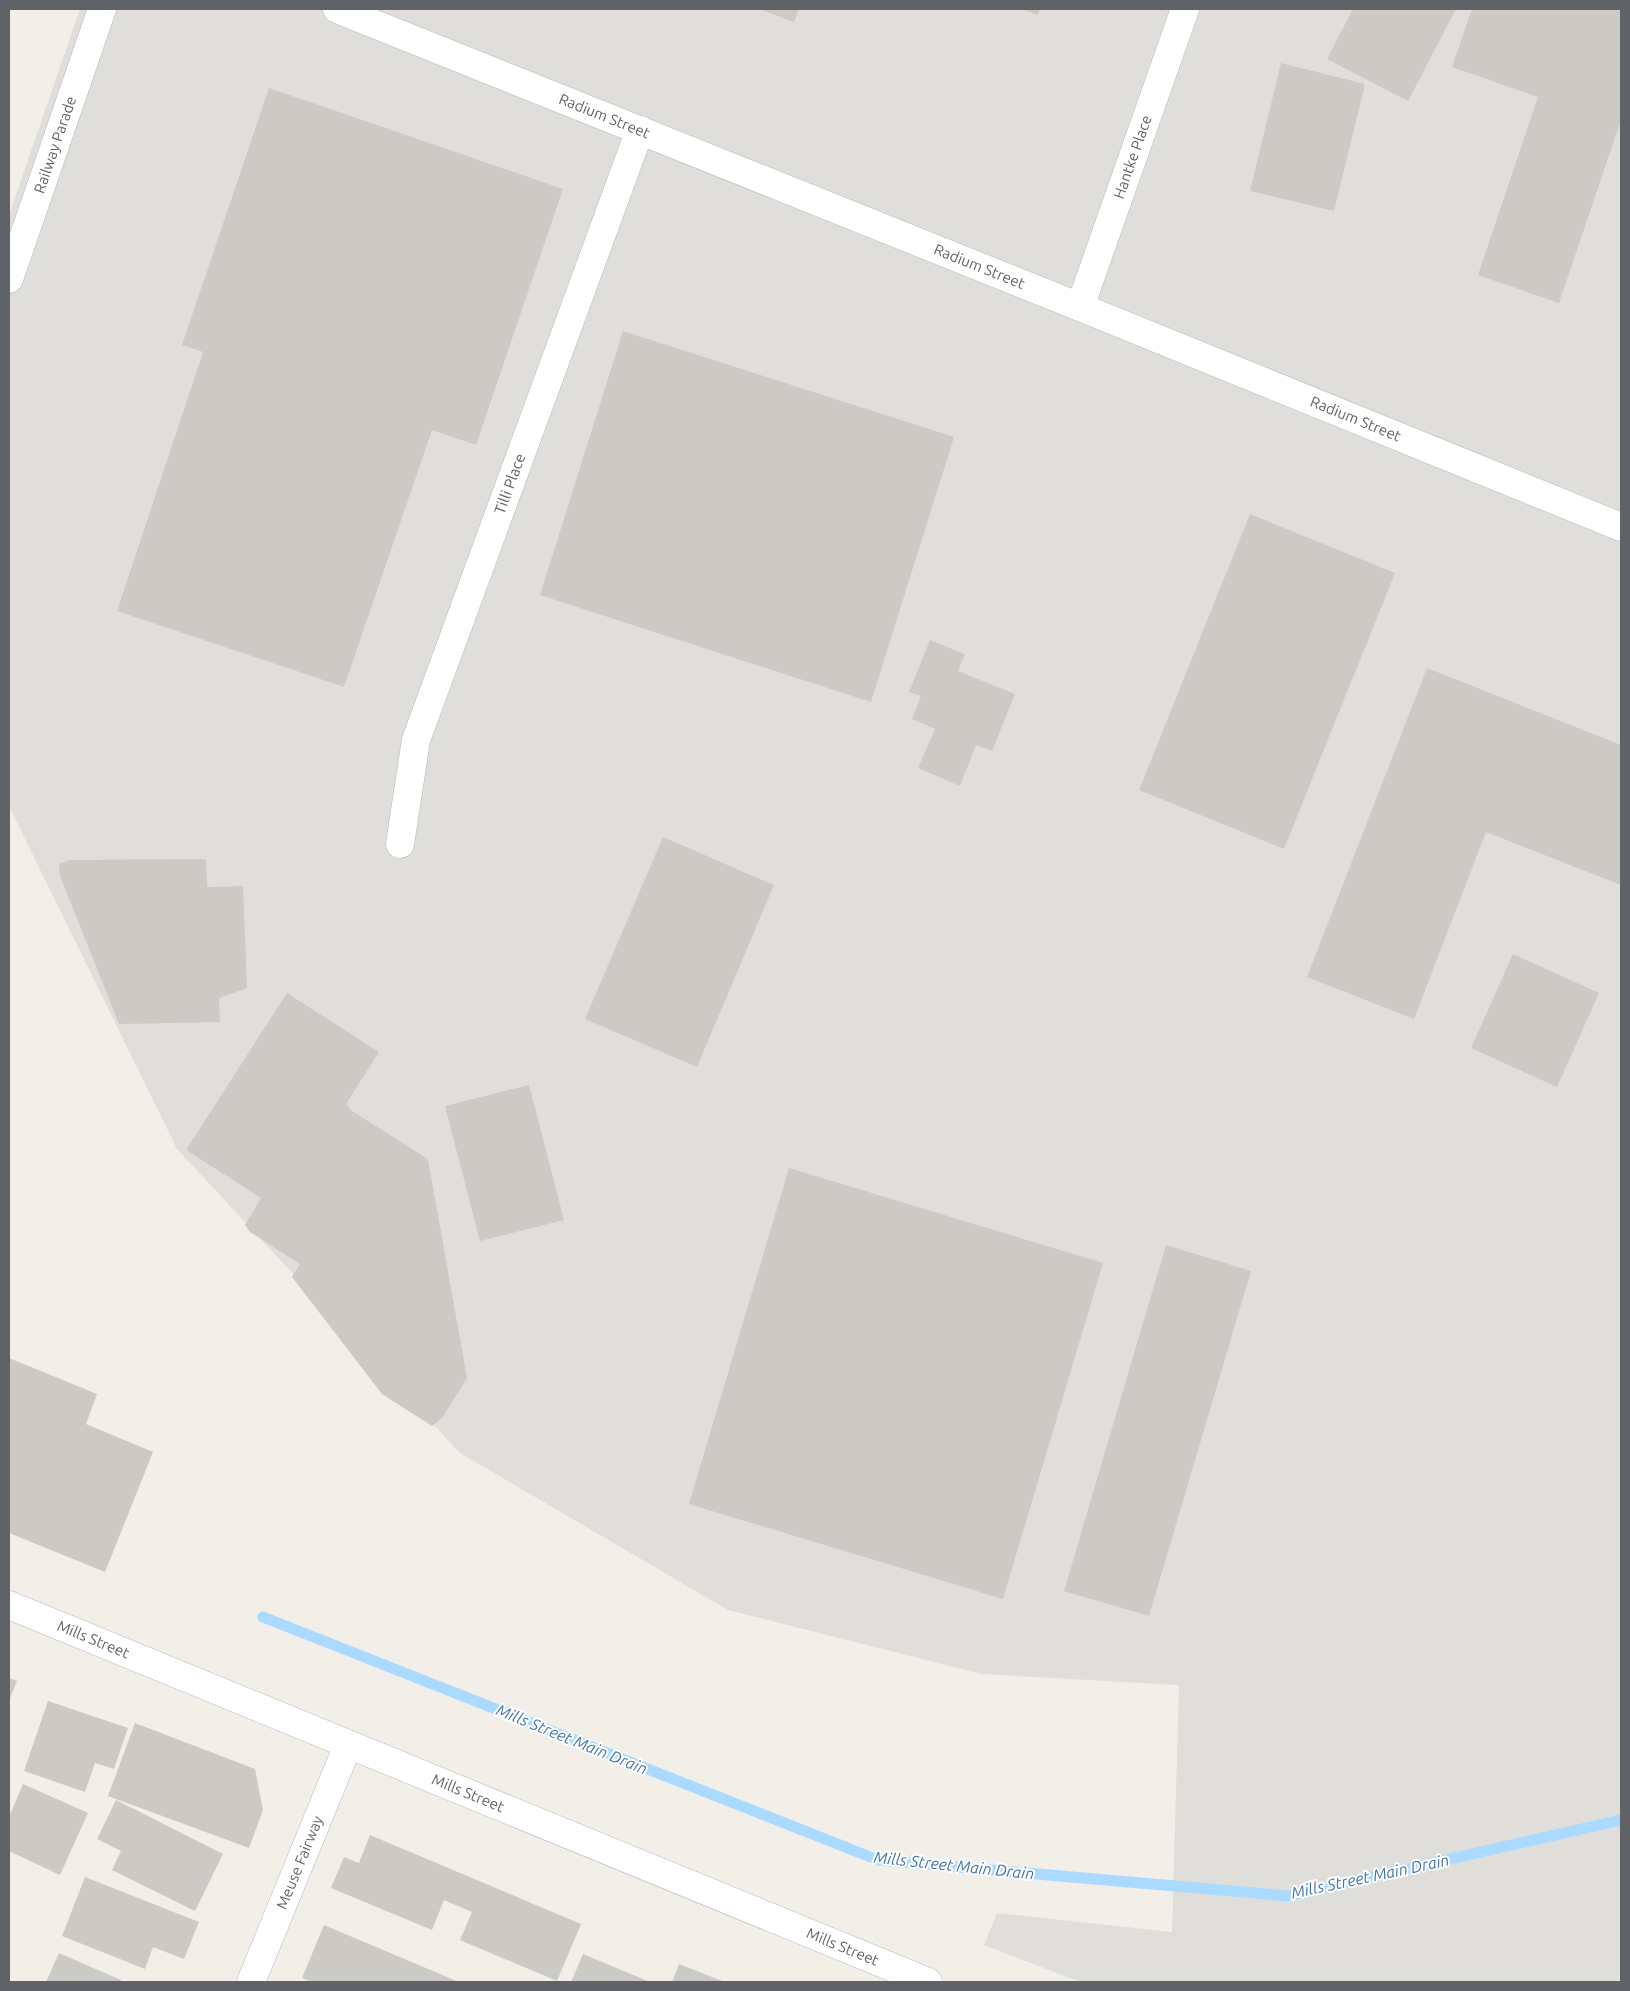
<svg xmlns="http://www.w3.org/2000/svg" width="1630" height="1991" font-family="Ubuntu,sans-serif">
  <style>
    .industrial { fill: #e0deda }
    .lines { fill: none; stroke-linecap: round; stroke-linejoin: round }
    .stream { stroke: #aadaff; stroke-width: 11 }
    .building { fill: #cccac5 }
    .minor-casing { stroke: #b5b8bc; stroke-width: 29 }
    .minor { stroke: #fff; stroke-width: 28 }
    .labels { text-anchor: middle; stroke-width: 4; stroke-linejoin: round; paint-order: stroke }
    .street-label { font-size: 15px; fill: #5f6368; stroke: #fff }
    .water-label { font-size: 16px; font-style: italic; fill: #4174aa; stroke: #fff }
  </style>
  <rect width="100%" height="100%" fill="#f1efe8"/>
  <path class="industrial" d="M80,9H1621V1982H1080L984,1945L997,1913L1172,1932L1179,1685L982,1674L728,1610L460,1453L177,1149L9,806V215Z"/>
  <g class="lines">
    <path class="stream" d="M263,1617L878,1860L1288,1896L1621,1820"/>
  </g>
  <path class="building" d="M759,9H799L794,22Z
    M1021,9H1040L1038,15Z
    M1353,9H1456L1408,101L1327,59Z
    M1472,9H1621V120L1559,303L1478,275L1538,97L1452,67Z
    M1281,63L1365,84L1334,211L1250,191Z
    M269,88L563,189L476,445L432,430L344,687L117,611L203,352L182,345Z
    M623,331L954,437L871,702L540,595Z
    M1250,514L1395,573L1284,849L1139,790Z
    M930,640L965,654L958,671L1015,694L992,751L976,745L960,786L918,768L935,729L912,719L921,696L909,692Z
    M1427,668L1621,745V885L1486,832L1414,1019L1307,977Z
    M663,837L774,885L697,1067L585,1019Z
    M206,859L207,887L243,886L247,988L219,998L220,1022L119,1024L60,876L59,864L70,860Z
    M1513,954L1599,993L1557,1087L1471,1048Z
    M287,993L379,1052L346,1104L352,1111L428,1159L467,1378L442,1418L432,1426L382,1394L292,1277L300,1264L250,1232L245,1225L261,1198L186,1150Z
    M529,1085L564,1220L480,1241L445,1106Z
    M789,1168L1103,1263L1003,1599L689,1504Z
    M1166,1245L1251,1271L1149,1616L1064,1591Z
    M9,1358L97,1394L86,1424L153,1452L105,1572L9,1533Z
    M9,1678L17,1681L9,1701Z
    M48,1701L128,1728L114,1769L95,1763L85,1792L24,1771Z
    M135,1723L255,1769L263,1810L249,1848L108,1796Z
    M23,1784L88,1813L60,1875L9,1851V1817Z
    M116,1800L223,1854L195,1911L112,1870L121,1851L97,1839Z
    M370,1835L581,1924L557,1981L460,1940L472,1912L444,1900L432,1930L331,1888L344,1857L359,1863Z
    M85,1877L199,1922L184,1959L153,1947L145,1969L62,1936Z
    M324,1925L459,1982H312L302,1978Z
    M59,1953L121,1980L120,1982H46Z
    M583,1954L650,1982H571Z
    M679,1964L725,1982H672Z"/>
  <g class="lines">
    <g class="minor-casing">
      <g id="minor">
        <path id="s1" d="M337,9L1080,307L1621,527"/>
        <path id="s2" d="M9,279L102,9"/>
        <path id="s3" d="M1080,307L1185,9"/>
        <path id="s4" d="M400,844L416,740L640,130"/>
        <path id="s5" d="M9,1605L928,1982"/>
        <path id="s6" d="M251,1982L348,1745"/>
      </g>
    </g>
    <use href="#minor" class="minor"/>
  </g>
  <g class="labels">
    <g class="street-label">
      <text dy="5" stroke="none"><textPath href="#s1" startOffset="288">Radium Street</textPath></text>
      <text dy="5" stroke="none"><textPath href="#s2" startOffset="142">Railway Parade</textPath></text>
      <text dy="5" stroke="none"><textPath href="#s3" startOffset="159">Hantke Place</textPath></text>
      <text dy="5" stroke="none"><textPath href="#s1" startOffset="692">Radium Street</textPath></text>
      <text dy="5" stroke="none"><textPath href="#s1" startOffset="1098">Radium Street</textPath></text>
      <text dy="5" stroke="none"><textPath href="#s4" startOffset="378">Tilli Place</textPath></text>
      <text dy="5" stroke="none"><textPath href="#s5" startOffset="91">Mills Street</textPath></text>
      <text dy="5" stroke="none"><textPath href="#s5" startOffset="496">Mills Street</textPath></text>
      <text dy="5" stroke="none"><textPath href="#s6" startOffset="129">Meuse Fairway</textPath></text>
      <text dy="5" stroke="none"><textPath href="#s5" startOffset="901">Mills Street</textPath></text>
    </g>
    <g class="water-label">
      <text transform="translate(572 1739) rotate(22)" y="6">Mills Street Main Drain</text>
      <text transform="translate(954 1865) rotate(6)" y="6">Mills Street Main Drain</text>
      <text transform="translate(1370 1876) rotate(-12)" y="6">Mills Street Main Drain</text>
    </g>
  </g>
  <rect width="1630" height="1991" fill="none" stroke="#5f6368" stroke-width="20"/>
</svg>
